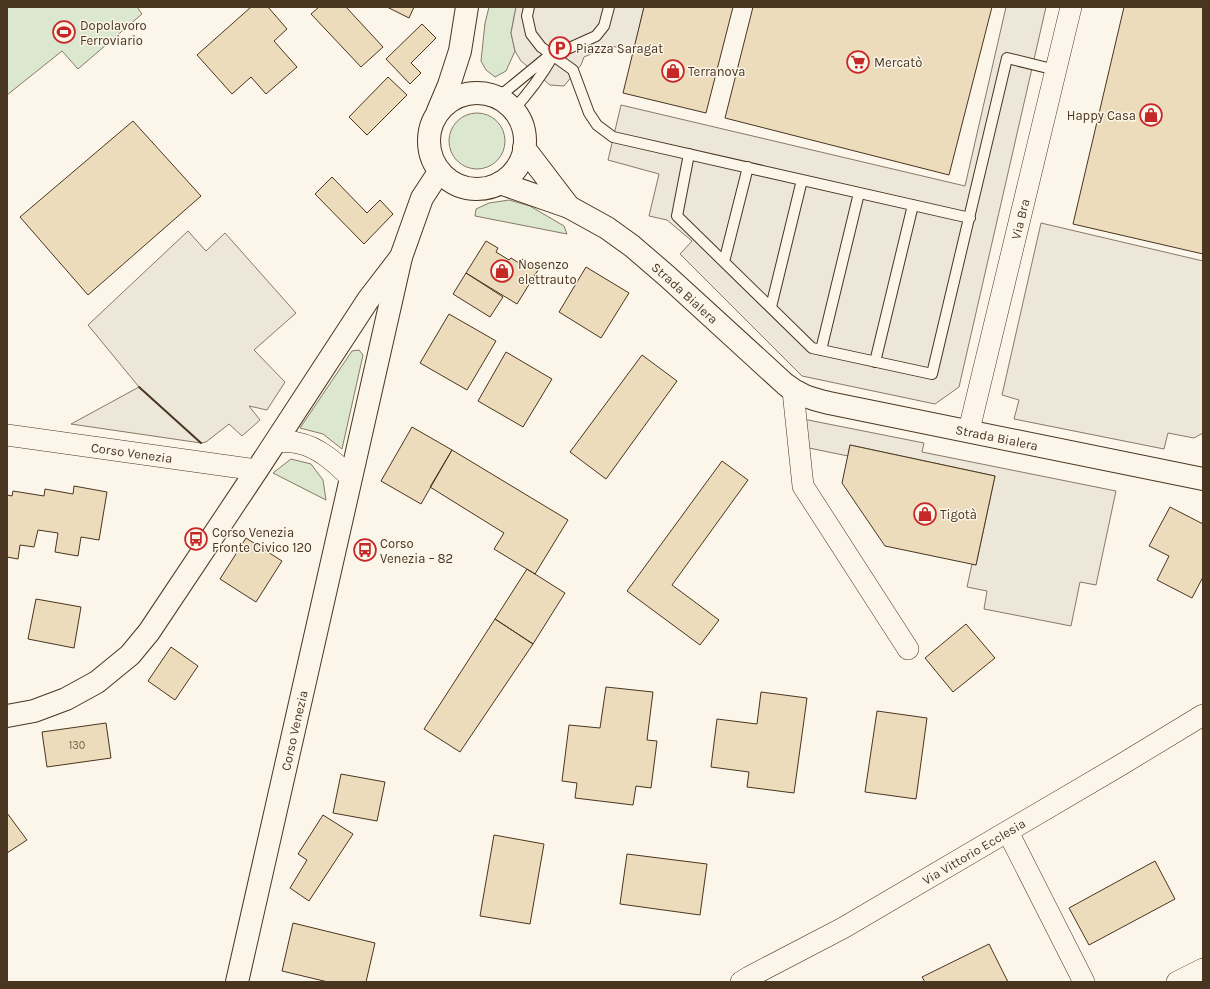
<svg xmlns="http://www.w3.org/2000/svg" width="1210" height="989" font-family="Karla,sans-serif">
  <style>
    .green { fill: #dce7d0; stroke: #887966 }
    .parking { fill: #ede7d9; stroke: #887966 }
    .building { fill: #ecdcbc; stroke: #4a3520 }
    .lines { fill: none; stroke-linecap: round; stroke-linejoin: round }
    .lane-casing { stroke: #4a3520; stroke-width: 12 }
    .street-casing { stroke: #4a3520; stroke-width: 22 }
    .secondary-casing { stroke: #4a3520; stroke-width: 24 }
    .primary-casing { stroke: #4a3520; stroke-width: 24 }
    .lane { stroke: #fbf6e9; stroke-width: 10 }
    .street { stroke: #fbf6e9; stroke-width: 21 }
    .secondary { stroke: #fbf6e9; stroke-width: 22 }
    .primary { stroke: #fbf6e9; stroke-width: 22 }
    .wall { stroke: #4a3520; stroke-width: 2 }
    .labels { text-anchor: middle; stroke-width: 3; stroke-linejoin: round; paint-order: stroke }
    .number-label { font-size: 11px; fill: #725f47 }
    .poi-label { font-size: 13px; fill: #4a3520; stroke: #fbf6e9; text-anchor: start }
    .street-label { font-size: 13px; fill: #4a3520; stroke: #fbf6e9 }
  </style>
  <rect width="100%" height="100%" fill="#fbf6e9"/>
  <path class="green" d="M7,7H137L142,14L78,69L62,51L7,95Z
    M489,7H516L511,33L515,51L506,71L495,77L486,70L481,61L485,23Z
    M449 141a28 28 0 1 1 56 0a28 28 0 1 1-56 0Z
    M509,200L530,206L564,226L567,234L475,216L476,209L489,203Z
    M359,350L363,355L342,449L323,434L300,428L352,351Z
    M291,459L311,464L323,480L326,500L273,473Z"/>
  <path class="parking" d="M516,7H644L634,50L610,46L584,57L581,65L564,86L550,85L521,61L515,51L511,33Z
    M1006,7H1046L959,387L935,404L802,376L680,254L692,241L667,220L649,216L659,174L608,160L621,105L965,186Z
    M1041,223L1203,261V433L1194,438L1168,433L1164,449L1014,419L1019,400L1002,395Z
    M188,231L206,251L225,233L296,313L254,350L285,382L267,410L249,406L260,420L242,436L229,424L206,442L201,443L71,424L139,387L88,325Z
    M803,419L924,443L922,452L1116,491L1096,585L1080,582L1071,626L984,609L987,591L967,587L972,564L976,565L995,476L850,445L848,456L809,448Z"/>
  <path class="building" d="M251,7H268L287,29L274,41L297,67L266,94L251,77L232,94L197,55Z
    M319,7H346L383,47L361,67L311,14Z
    M387,7H414L409,18Z
    M644,7H733L706,113L623,93Z
    M753,7H992L949,175L725,118Z
    M1124,7H1203V254L1073,224Z
    M422,24L436,38L411,63L421,73L410,84L386,59Z
    M388,77L407,95L367,135L349,117Z
    M133,121L201,196L88,295L20,217Z
    M332,177L367,213L380,200L393,214L364,244L315,194Z
    M486,241L498,248L496,252L509,260L511,258L519,263L522,259L538,270L517,304L466,273Z
    M586,267L629,293L601,338L559,312Z
    M466,273L503,297L490,317L453,294Z
    M449,314L496,341L467,390L420,363Z
    M506,352L552,379L523,427L478,401Z
    M642,355L677,381L606,479L570,452Z
    M412,427L452,450L421,504L381,481Z
    M850,445L995,476L976,565L885,546L842,483Z
    M452,450L568,520L535,574L494,549L504,533L430,487Z
    M722,461L748,480L672,585L719,620L700,645L627,591Z
    M74,486L107,492L99,540L81,537L78,556L55,552L58,533L38,530L34,547L20,545L18,559L7,557V495L12,496L13,491L44,496L45,489L73,494Z
    M1170,507L1203,524V577L1192,598L1157,580L1169,556L1149,546Z
    M246,538L282,561L256,602L220,579Z
    M527,569L565,593L533,644L495,619Z
    M36,599L81,607L74,648L28,639Z
    M495,619L533,644L460,752L424,729Z
    M966,624L995,658L953,692L925,658Z
    M171,647L198,666L175,700L148,681Z
    M606,687L653,692L647,740L657,741L651,788L636,786L633,805L575,798L577,783L562,781L569,725L600,728Z
    M761,692L807,698L794,793L747,787L749,772L711,767L717,719L757,724Z
    M877,711L927,718L916,799L865,792Z
    M106,723L111,758L47,767L42,732Z
    M341,774L385,782L377,821L333,813Z
    M7,813L27,840L7,853Z
    M323,815L353,834L309,901L290,888L307,860L298,854Z
    M494,835L544,844L530,924L480,916Z
    M627,854L707,864L700,915L620,904Z
    M1155,861L1175,899L1089,945L1069,908Z
    M293,923L375,943L366,982H328L282,971Z
    M989,944L1008,982H925L922,977Z"/>
  <g class="lines">
    <g class="lane-casing">
      <path id="lane" d="M529,7L527,16L531,34L541,47L573,70L589,113L597,125L613,137L970,218
        M495,96L506,91L545,59L596,36L604,26L609,7
        M513,110C529,93 542,75 553,56
        M689,154L677,216L812,348L932,374L1007,58L1056,70
        M724,262L748,167
        M771,307L802,180
        M821,350L859,193
        M875,362L913,205"/>
    </g>
    <g class="street-casing">
      <g id="street">
        <path d="M793,391L803,486L908,649"/>
        <path id="s1" d="M969,430L1071,7"/>
        <path id="s2" d="M7,435L257,470"/>
        <path d="M276,441C283,442 291,441 298,443C319,447 337,464 351,478"/>
        <path d="M1008,832L1084,982"/>
        <path id="s3" d="M741,982L749,977L843,928L1119,766L1203,715"/>
        <path d="M1177,982L1203,969"/>
      </g>
    </g>
    <g class="secondary-casing">
      <g id="secondary">
        <path d="M524,148L569,207"/>
        <path id="s4" d="M500,183L569,207L607,228L632,246L668,277L785,384C798,395 812,399 829,403L1203,479"/>
        <path d="M7,716L34,711L66,699L97,682L130,655L149,632L257,470L368,300L401,257"/>
      </g>
    </g>
    <g class="primary-casing">
      <g id="primary">
        <circle cx="477" cy="141" r="48"/>
        <path d="M438,111L449,85L460,51L467,7"/>
        <path id="s5" d="M237,982L401,257L422,198L439,172"/>
      </g>
    </g>
    <use href="#lane" class="lane"/>
    <use href="#street" class="street"/>
    <use href="#secondary" class="secondary"/>
    <use href="#primary" class="primary"/>
    <path class="wall" d="M139,387L201,443"/>
  </g>
  <defs>
    <g id="stadium-ring" transform="scale(1.15)"><circle r="9.5" fill="#fbf6e9" stroke="#c62828" stroke-width="1.5"/><path d="M0-5a6.5 5 0 1 0 0 10a6.5 5 0 1 0 0-10ZM-3.5-1.8h7v3.6h-7Z" fill="#c62828"/></g>
    <g id="parking-ring" transform="scale(1.15)"><circle r="9.5" fill="#fbf6e9" stroke="#c62828" stroke-width="1.5"/><path d="M-3.5-5.5H1a3.5 3.5 0 0 1 0 7H-1V5.5H-3.5ZM-1-3.4V-.6H.8a1.4 1.4 0 0 0 0-2.8Z" fill="#c62828"/></g>
    <g id="supermarket-ring" transform="scale(1.15)"><circle r="9.5" fill="#fbf6e9" stroke="#c62828" stroke-width="1.5"/><path d="M-6-5.5h2.5l.6 2H6L4.5 2H-2.5L-4.4-4H-6ZM-1.5 3.2a1.3 1.3 0 1 0 .1 0ZM3 3.2a1.3 1.3 0 1 0 .1 0Z" fill="#c62828"/></g>
    <g id="shop-ring" transform="scale(1.15)"><circle r="9.5" fill="#fbf6e9" stroke="#c62828" stroke-width="1.5"/><path d="M-5-2.5h2.3a2.7 3.5 0 0 1 5.4 0H5L5.5 6h-11ZM-1.5-2.5h3a1.5 2.3 0 0 0-3 0Z" fill="#c62828"/></g>
    <g id="bus-ring" transform="scale(1.15)"><circle r="9.5" fill="#fbf6e9" stroke="#c62828" stroke-width="1.5"/><path d="M-5-6H5V4H4V6H2V4H-2V6H-4V4H-5ZM-3.5-4V0h7V-4ZM-3.5 1.2v1.5H-2V1.2ZM2 1.2v1.5H3.5V1.2Z" fill="#c62828"/></g>
  </defs>
  <g fill-rule="evenodd">
    <use href="#stadium-ring" x="64" y="32"/>
    <use href="#parking-ring" x="560" y="48"/>
    <use href="#supermarket-ring" x="858" y="62"/>
    <use href="#shop-ring" x="673" y="71"/>
    <use href="#shop-ring" x="1151" y="115"/>
    <use href="#shop-ring" x="502" y="271"/>
    <use href="#shop-ring" x="925" y="514"/>
    <use href="#bus-ring" x="196" y="539"/>
    <use href="#bus-ring" x="365" y="550"/>
  </g>
  <g class="labels">
    <g class="number-label">
      <text x="77" y="749">130</text>
    </g>
    <g class="poi-label">
      <text x="80" y="30">Dopolavoro<tspan x="80" dy="15">Ferroviario</tspan></text>
      <text x="576" y="53">Piazza Saragat</text>
      <text x="874" y="67">Mercatò</text>
      <text x="688" y="76">Terranova</text>
      <text x="1136" y="120" text-anchor="end">Happy Casa</text>
      <text x="518" y="269">Nosenzo<tspan x="518" dy="15">elettrauto</tspan></text>
      <text x="940" y="519">Tigotà</text>
      <text x="212" y="537">Corso Venezia<tspan x="212" dy="15">Fronte Civico 120</tspan></text>
      <text x="380" y="548">Corso<tspan x="380" dy="15">Venezia – 82</tspan></text>
    </g>
    <g class="street-label">
      <text dy="5" stroke="none"><textPath href="#s1" startOffset="217">Via Bra</textPath></text>
      <text dy="5" stroke="none"><textPath href="#s4" startOffset="218">Strada Bialera</textPath></text>
      <text dy="5" stroke="none"><textPath href="#s4" startOffset="573">Strada Bialera</textPath></text>
      <text dy="5" stroke="none"><textPath href="#s2" startOffset="126">Corso Venezia</textPath></text>
      <text dy="5" stroke="none"><textPath href="#s5" startOffset="258">Corso Venezia</textPath></text>
      <text dy="5" stroke="none"><textPath href="#s3" startOffset="267">Via Vittorio Ecclesia</textPath></text>
    </g>
  </g>
  <rect width="1210" height="989" fill="none" stroke="#4a3520" stroke-width="16"/>
</svg>
